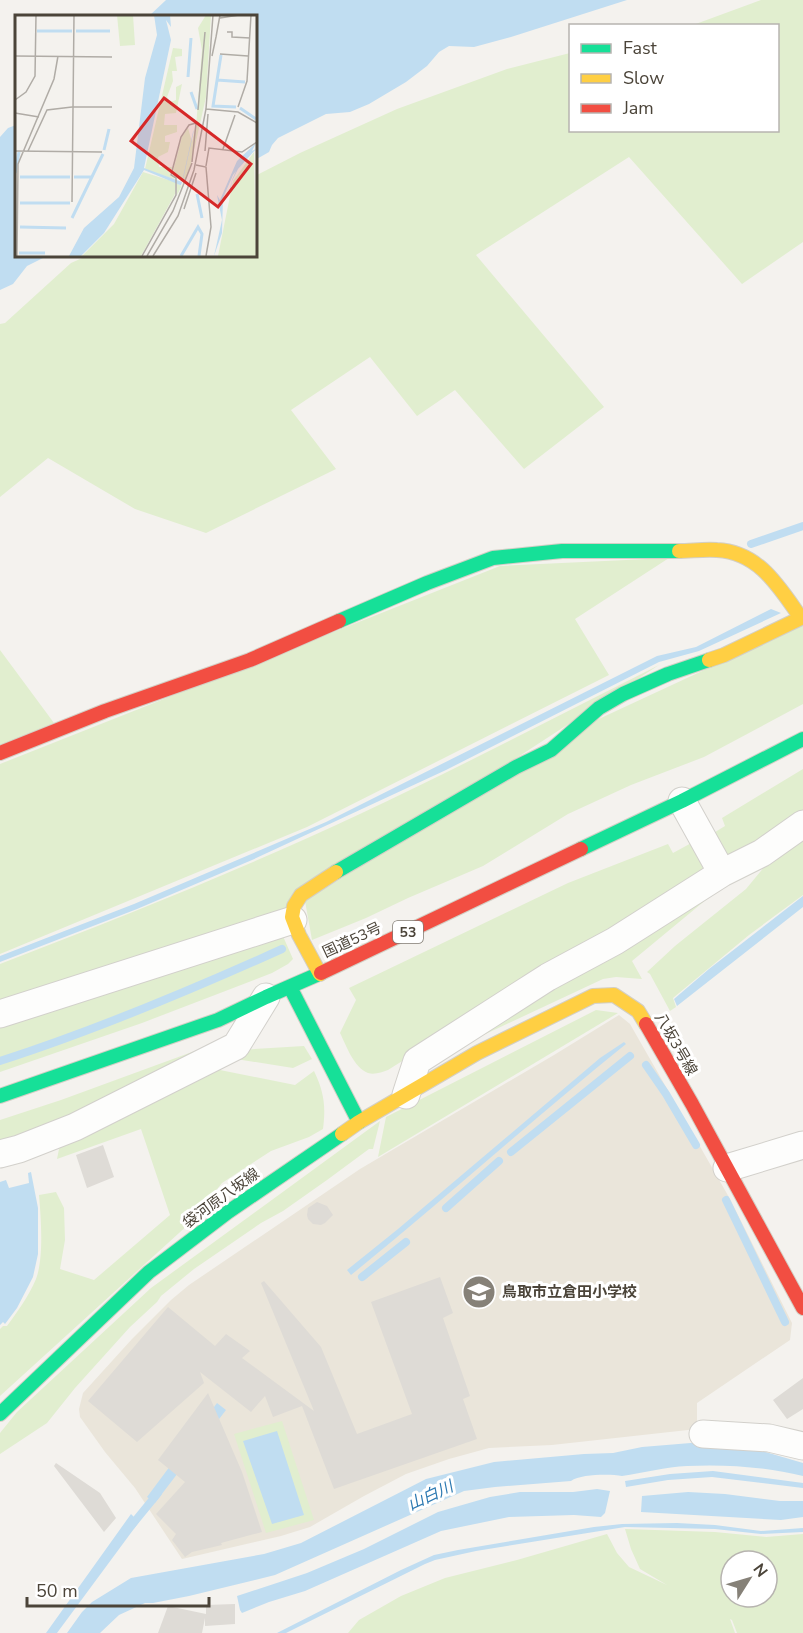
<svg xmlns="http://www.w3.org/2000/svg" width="803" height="1633" font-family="'Nunito Sans','Noto Sans JP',sans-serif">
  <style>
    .education { fill: #eae5da }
    .green { fill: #e1eecf; fill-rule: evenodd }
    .water { fill: #c0ddf1 }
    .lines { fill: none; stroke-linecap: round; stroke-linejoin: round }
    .stream { stroke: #c0ddf1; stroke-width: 8 }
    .building { fill: #dedbd6 }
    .street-casing { stroke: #d2d0cb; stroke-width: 29 }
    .fast-casing { stroke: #d3cfc5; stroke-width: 16 }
    .slow-casing { stroke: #d3cfc5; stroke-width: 16 }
    .jam-casing { stroke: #d3cfc5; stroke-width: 16 }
    .street { stroke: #fdfdfc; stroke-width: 27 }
    .fast { stroke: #16e098; stroke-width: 14 }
    .slow { stroke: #ffcf43; stroke-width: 14 }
    .jam { stroke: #f24e42; stroke-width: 14 }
    .labels { text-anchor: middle; stroke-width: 6; stroke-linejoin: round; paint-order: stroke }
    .shield { fill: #fff; stroke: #817c74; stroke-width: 1.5 }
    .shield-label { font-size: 14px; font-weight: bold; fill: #4b4439 }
    .street-label { font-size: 15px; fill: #4b4439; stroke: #fff }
    .poi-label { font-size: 15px; font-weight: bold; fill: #4b4439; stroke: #fff; text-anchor: start }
    .water-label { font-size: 16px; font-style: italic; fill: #2e7ab2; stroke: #fff }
    .inset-river { fill: none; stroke: #c0ddf1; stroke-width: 3 }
    .inset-road { fill: none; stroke: #b0aca6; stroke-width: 1.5 }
    .view { fill: #d62828; fill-opacity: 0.15; stroke: #d62828; stroke-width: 3 }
    .inset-edge { fill: none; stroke: #4b4439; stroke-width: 3 }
  </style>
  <rect width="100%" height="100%" fill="#f4f2ee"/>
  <path class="education" d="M619,1015L630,1024L730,1199L792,1323L790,1340L697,1403V1429L552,1445L489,1448L449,1459L406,1474L364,1496L310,1527L281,1536L182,1559L135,1488L105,1452L80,1417L79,1409L83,1393L132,1339L171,1300L189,1285L360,1169L554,1055Z"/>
  <path class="green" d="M761,0H803V242L742,284L629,157L476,255L604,407L524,469L455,390L417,416L370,357L291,410L336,469L206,533L135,509L48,458L0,497V324L5,323L71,263L89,255H255V176L300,153L397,109L507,69L570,53V130H778V26L693,25Z
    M669,558L575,619L609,675L307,827L0,954V764L500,566Z
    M803,624V704L704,757L631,785L568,814L483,866L408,898L366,918L312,940L305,901L588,724Z
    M0,650L54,723L0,746Z
    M659,665L283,910L0,1002V964C122,917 243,869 362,813C462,766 560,715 659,665Z
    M803,769V816L725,862L707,837L725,826L722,818Z
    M803,833V895L749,935L673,998L676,1007L670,1011L650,974L647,972L675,946L746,889L765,866Z
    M695,841L713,865L388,1070C382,1072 375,1075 368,1073C354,1068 346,1045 340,1033L356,1000L349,988L568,883L668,844L673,853Z
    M719,889L632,961L642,979L616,977L603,979L430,1060Z
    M282,934L293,959L288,964L272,973L142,1023L0,1072V1027Z
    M596,1010L618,1013L378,1157L386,1117Z
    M233,1037L64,1125L0,1146V1120L61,1100Z
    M304,1046L312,1059L293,1068L230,1058L238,1050Z
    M205,1067L295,1085L314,1071C324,1092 326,1106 323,1129L309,1137L271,1151L222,1183L190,1223L0,1396V1329L3,1326H7C17,1312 29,1296 36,1279C44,1258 41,1218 39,1195L56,1192L64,1208L65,1240L60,1269L94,1280L170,1215L141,1129L57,1159L59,1149L64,1141Z
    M380,1121L373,1149H369L327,1180L283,1211L261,1223L194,1269L161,1296L157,1302L130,1327L75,1388L47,1423L0,1454V1433L17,1412L151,1288Z
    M282,1421L314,1520L266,1533L234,1434Z
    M625,1529L715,1532L766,1537L803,1534V1633H737L732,1620L730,1619L735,1633H348L359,1620L401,1596L445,1578L517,1560L607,1534L617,1553L629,1567L667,1585L640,1569L631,1549ZM731,1561H767V1597H731Z"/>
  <path class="water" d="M166,0H627L511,37L474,47L449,46L439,52L427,66L406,82L369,104L350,112L326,114L278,138L272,145L269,152L255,160V16H149Z
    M16,125V255H49L27,266L13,284L0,290V137L8,128Z
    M771,609L781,613L699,651L659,662L446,770L252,860L137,909L0,962V956L134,904L326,822L657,656L696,647Z
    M803,896V907L677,1006L674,999L709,969Z
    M624,1042L626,1044C533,1119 444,1200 351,1275L347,1270L398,1229L600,1058Z
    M31,1172L38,1208V1254L33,1277L17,1308L5,1324L3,1322L0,1325V1182L6,1180L9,1188L29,1183L28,1173Z
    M217,1403L226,1410L155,1503L147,1497Z
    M277,1431L304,1515L272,1524L243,1441Z
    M715,1441L734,1443L803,1463V1476C766,1467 725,1464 687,1466C666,1467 643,1473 622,1476C610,1474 581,1474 571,1481L495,1487L464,1491L275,1575L189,1596L153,1603H145L119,1615L100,1633H67L82,1612L92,1602L131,1578L264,1554L301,1543L426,1479L494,1462L584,1454L613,1453L642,1447Z
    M713,1471L803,1483V1488L712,1477L668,1480L626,1487L625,1481L670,1474Z
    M597,1489L610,1491L605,1513L601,1517L574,1515L509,1517L441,1531L305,1591L269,1602L242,1613L240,1610L237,1596L307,1573L364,1549L438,1512L490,1497L520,1492H573Z
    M688,1492L725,1494L780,1501H803V1517L781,1520L641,1512L642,1496Z
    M131,1514L139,1522L57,1633H46Z
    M677,1523L715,1525L761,1531L803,1528V1532L761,1534L715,1529L625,1527L476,1551L435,1560L425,1564L286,1633H277L401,1570L434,1555L458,1550L594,1527L622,1524Z"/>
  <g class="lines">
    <path class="stream" d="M751,544L803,526
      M0,1061C96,1030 189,991 282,949
      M646,1065L666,1094L696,1145
      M511,1152L630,1056
      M726,1200L785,1322
      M446,1208L499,1161
      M362,1277L406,1242
      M131,1526L158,1493"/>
  </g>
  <path class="building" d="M103,1145L114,1177L87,1188L76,1155Z
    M317,1202L327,1206L333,1215L325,1223L321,1225L313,1224L308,1219L307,1215L308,1208Z
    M440,1277L453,1313L443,1318L470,1396L463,1399L477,1439L334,1489L302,1406L273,1417L265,1396L251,1412L200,1372L204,1383L137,1442L88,1401L168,1307L215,1346L226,1334L250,1351L242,1358L314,1411L261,1283L264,1281L321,1347L357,1434L412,1414L371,1302Z
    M803,1378V1409L787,1419L773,1400Z
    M208,1393L242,1472L262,1532L221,1543L222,1545L192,1552L185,1557L172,1540L176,1534L156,1514L185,1482L158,1460Z
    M56,1463L100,1493L116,1518L104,1532L54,1466Z
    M235,1604V1624L205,1626V1618L202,1633H158L168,1606L206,1614V1605Z"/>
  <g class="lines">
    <g class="street-casing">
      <path id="street" d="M682,801L722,873
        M0,1014L293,920
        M406,1095L417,1061L548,977L615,941L722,873L762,853L803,824
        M0,1154L19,1149L75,1127L236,1046L266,997
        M727,1168L803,1145
        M703,1434L769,1438L803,1446"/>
    </g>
    <g class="fast-casing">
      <path id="fast" d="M339,621L427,583L493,558L562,551H679
        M581,849L682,801L803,739
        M336,872L516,767L551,750L599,708L623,694L668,674L709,660
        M290,987L359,1122
        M0,1096L218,1020L266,997L321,973
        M0,1414L149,1272L228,1212L342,1134"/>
    </g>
    <g class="slow-casing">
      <path id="slow" d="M679,551C691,551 704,549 717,550C759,552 779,587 801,618L724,655L709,660
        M320,974L299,935L292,917L294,906L301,895L336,872
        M342,1134L359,1122L477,1053L593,996L614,995L638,1011L646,1024"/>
    </g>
    <g class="jam-casing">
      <path id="jam" d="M0,753L105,711L250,660L339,621
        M321,973L581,849
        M646,1024L692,1104L803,1308"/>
    </g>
    <use href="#street" class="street"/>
    <use href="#fast" class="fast"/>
    <use href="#slow" class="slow"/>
    <use href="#jam" class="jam"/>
  </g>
  <defs>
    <g id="school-disc" transform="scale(1.725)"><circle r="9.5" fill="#868178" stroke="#fff"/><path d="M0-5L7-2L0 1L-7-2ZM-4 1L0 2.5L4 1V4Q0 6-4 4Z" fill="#fff"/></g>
  </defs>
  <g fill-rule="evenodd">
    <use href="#school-disc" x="479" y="1292"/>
  </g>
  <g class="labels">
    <rect class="shield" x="393" y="921" width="30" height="22" rx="4.5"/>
    <g class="shield-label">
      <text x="408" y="937">53</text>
    </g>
    <g class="street-label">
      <text transform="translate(352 940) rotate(-25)" y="5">国道53号</text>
      <text transform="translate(676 1044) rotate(60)" y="5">八坂3号線</text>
      <text transform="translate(221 1198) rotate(-36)" y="5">袋河原八坂線</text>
    </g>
    <g class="poi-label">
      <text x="502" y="1297">鳥取市立倉田小学校</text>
    </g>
    <g class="water-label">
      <text transform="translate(430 1495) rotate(-25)" y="6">山白川</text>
    </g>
  </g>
  <g transform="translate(15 15)">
    <rect width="242" height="242" fill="#f4f2ee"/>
    <path d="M102,0H118L120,30L105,31ZM191,0H196L191,82L176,149L171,163L162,180L161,168L167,171L168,167L157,160L167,122L173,113L177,127L181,109V112L187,35L183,13ZM158,33L167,34V41L160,42L162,56H157L158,66L152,82L155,87L161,85V72L167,69L161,98L150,99L149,110H162V117L150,121V127H155L153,137L143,142L144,152H157L155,160L161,165L130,154ZM239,137L241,241H203L218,166ZM128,157L160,167V179L126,241H67L99,209Z" fill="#e1eecf"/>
    <path d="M139,0H155L156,12L151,5L156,25L129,153L167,167L178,117L179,115L168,165L166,170H165L129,155L89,218L66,241H54L69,213L104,182L119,153L130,63L142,20ZM241,128L237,136L241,134L223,154L217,166L215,177L212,180L214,178L217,165L221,156L218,160L208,183L207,218L199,241L207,205L202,180L205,185L222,146Z" fill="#c0ddf1"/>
    <path class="inset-river" d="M22,16H57M61,16H95M206,40L198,91L221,92M173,62L176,23M202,65L230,67M176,77L182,94M225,93L241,104M89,135L94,114M0,158L4,137M5,162H55M59,162H78M182,179L187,203M5,188H55M57,203L88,139M5,212L51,213M4,238H30M166,241L183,212L187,219L184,241"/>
    <path class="inset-road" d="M205,3L224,0M212,17H217V22L235,23M201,22L205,0M205,39L233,41M0,41L97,42M197,41L201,22M0,85L11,77L20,61L21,0M57,92H97M223,92L232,66L236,0M191,94L223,97L242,108M183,95L190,17M0,98L24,102M208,134L220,100M0,136L87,137M13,136L32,95L57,92M190,136L193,99M177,147L181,108M181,150L191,152L196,212L191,241M191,151L194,133L227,137L242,127M57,187L59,0M169,194L181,158M2,241L3,149L39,64L43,41M127,241L161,180V163L156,160L166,122L174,110L181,108M132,241L158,196L177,148M138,241L163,201L179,155L191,94L198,0"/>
    <path class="view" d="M149,83L236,149L203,192L116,126Z"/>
    <rect width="242" height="242" class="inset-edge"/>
  </g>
  <rect x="569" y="24" width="210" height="108" fill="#ffffff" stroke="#b7b4b0" stroke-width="1.5"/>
  <rect x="581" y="44" width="30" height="9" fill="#16e098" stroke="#b7b4b0" stroke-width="1.5"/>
  <text x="623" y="54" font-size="18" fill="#4b4439">Fast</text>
  <rect x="581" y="74" width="30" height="9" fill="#ffcf43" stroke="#b7b4b0" stroke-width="1.5"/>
  <text x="623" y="84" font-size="18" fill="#4b4439">Slow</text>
  <rect x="581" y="104" width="30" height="9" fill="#f24e42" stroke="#b7b4b0" stroke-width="1.5"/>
  <text x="623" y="114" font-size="18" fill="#4b4439">Jam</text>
  <g transform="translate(749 1579) rotate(53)"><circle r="28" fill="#ffffff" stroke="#b7b4b0" stroke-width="1.5"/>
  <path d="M0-4.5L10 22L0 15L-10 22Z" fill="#868178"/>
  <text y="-9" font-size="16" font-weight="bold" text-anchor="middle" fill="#4b4439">N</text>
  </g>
  <path d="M27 1597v9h182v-9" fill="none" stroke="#4b4439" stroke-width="3"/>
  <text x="36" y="1597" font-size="18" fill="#4b4439" stroke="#ffffff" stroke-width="4.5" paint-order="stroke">50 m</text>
</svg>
